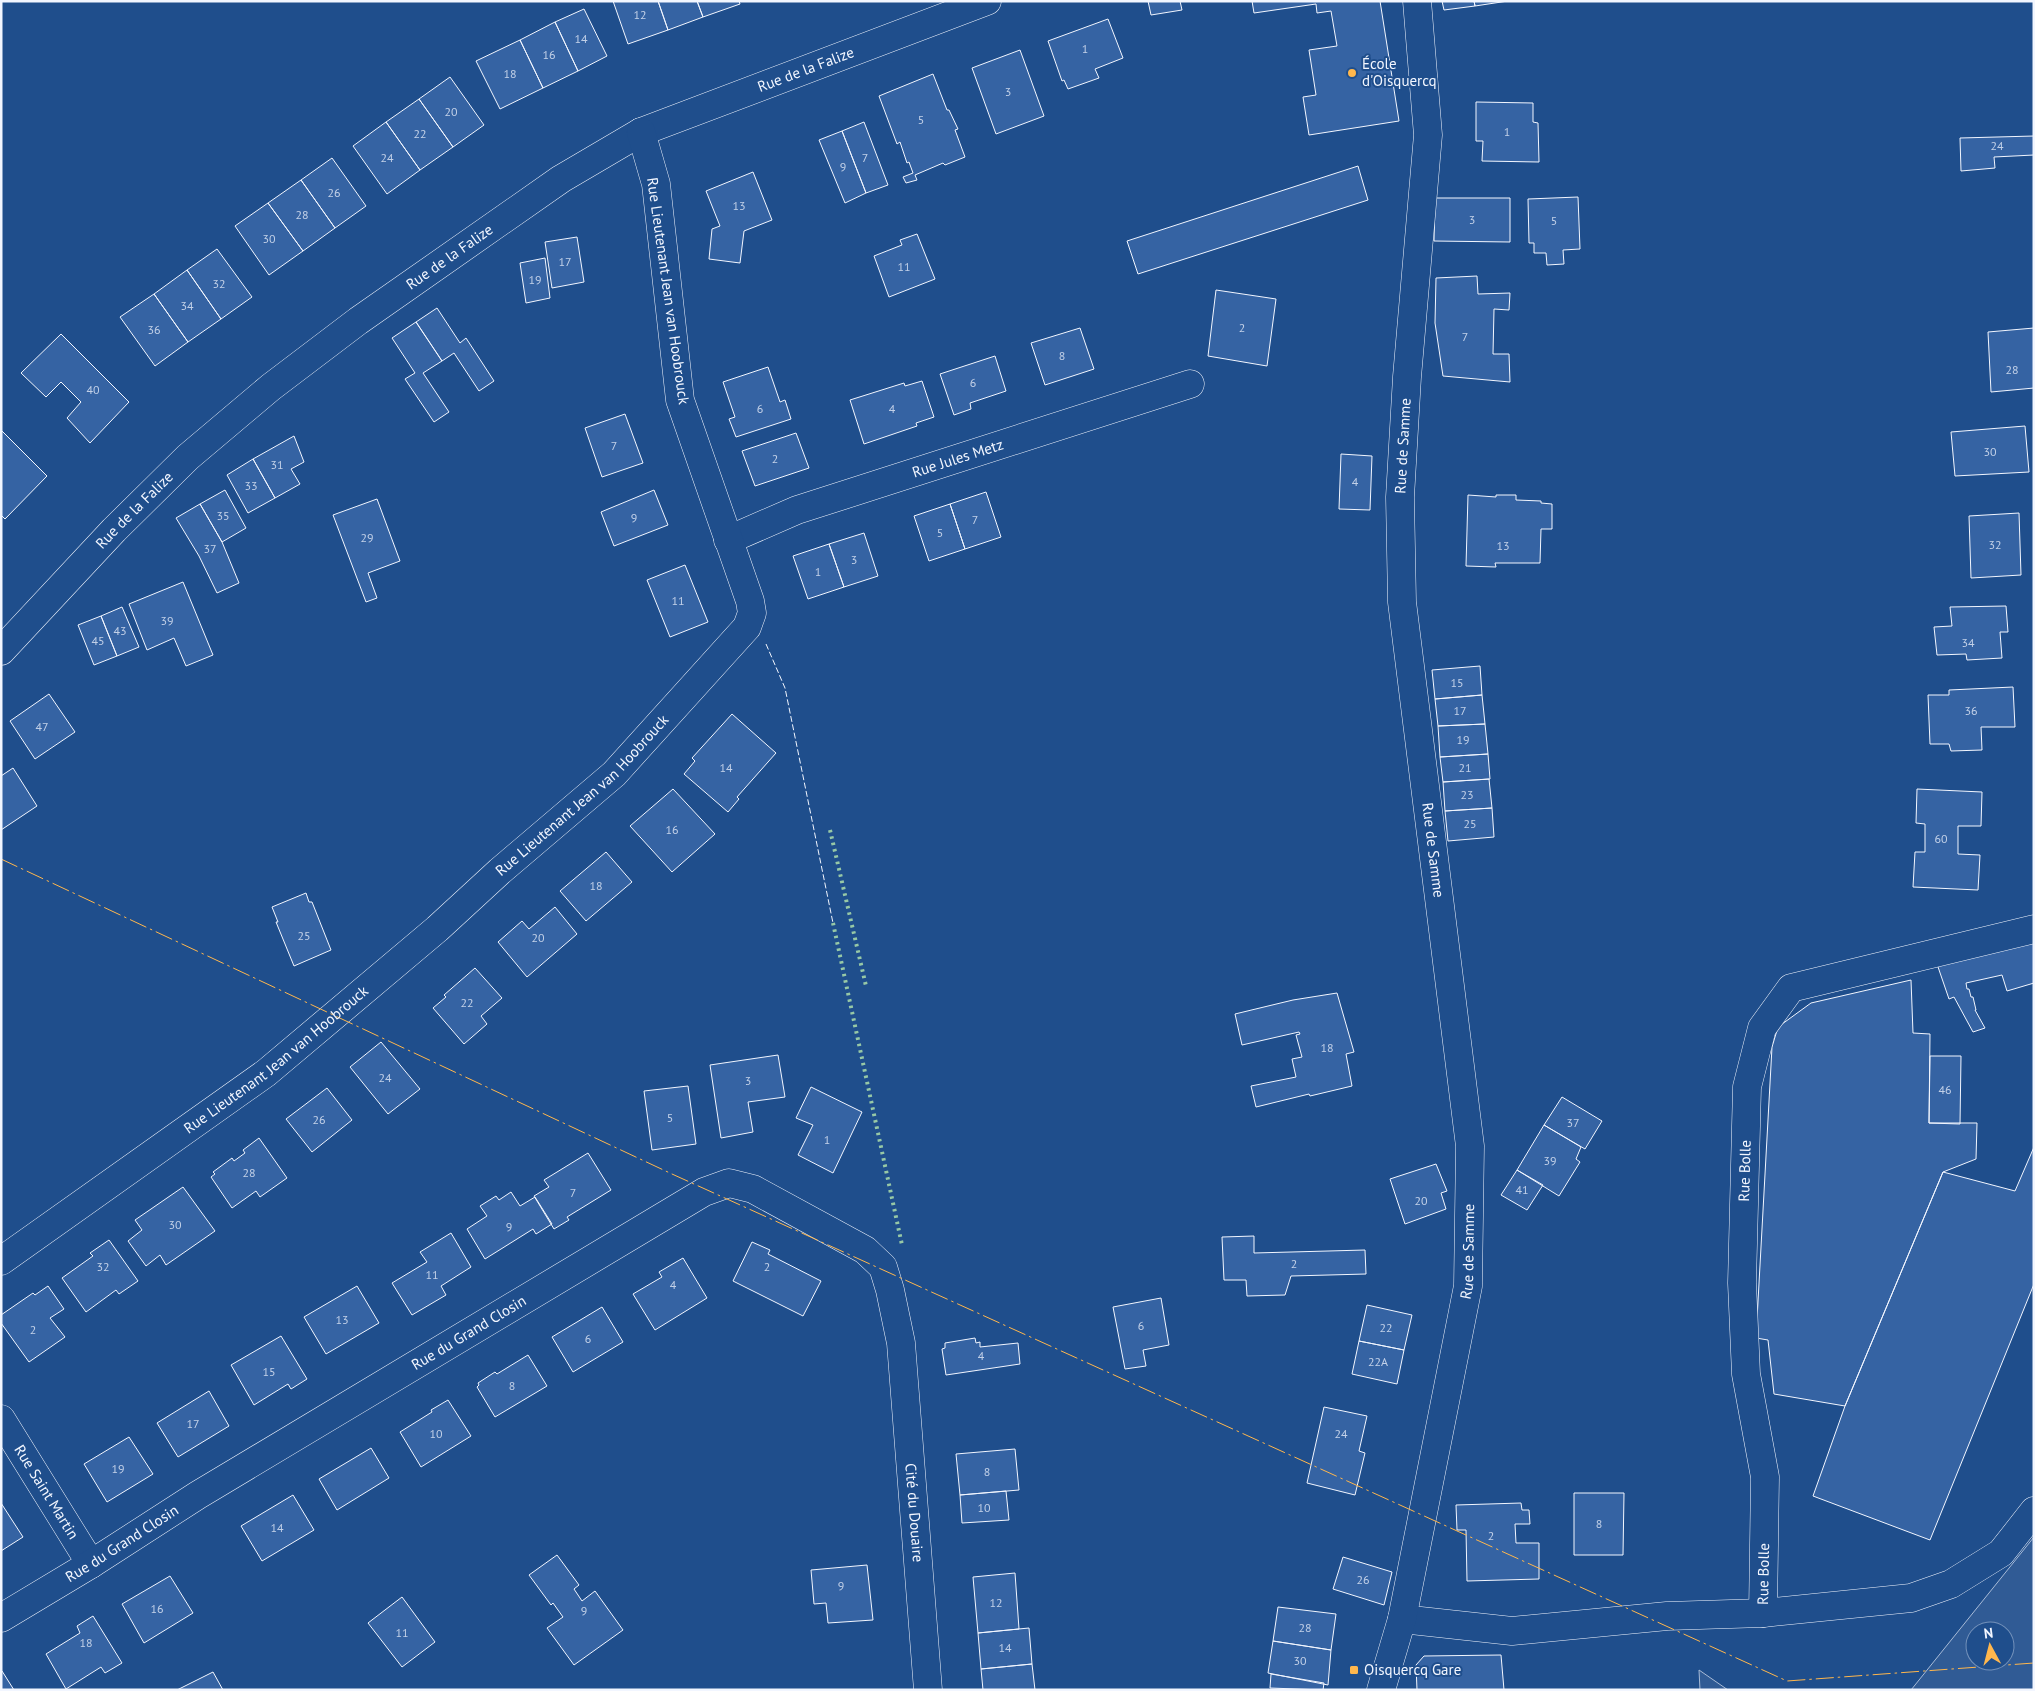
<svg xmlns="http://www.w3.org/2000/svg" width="2035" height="1691" font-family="'PT Sans',sans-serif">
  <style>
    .green { fill: #305b95; stroke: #a8bbd7; fill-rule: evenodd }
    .building { fill: #3563a3; stroke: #f2f6ff }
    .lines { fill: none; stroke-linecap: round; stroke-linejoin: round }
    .minor-casing { stroke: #f2f6ff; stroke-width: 29 }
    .minor { stroke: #1f4e8c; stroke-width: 28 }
    .hedge { stroke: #97c8a6; stroke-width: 4; stroke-dasharray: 2.5 4; stroke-linecap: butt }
    .fence { stroke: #f2f6ff; stroke-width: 1; stroke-dasharray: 6 2.5; stroke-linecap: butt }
    .power { stroke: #ffb74d; stroke-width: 1; stroke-dasharray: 18 4 2.5 4; stroke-linecap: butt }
    .poi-dot { fill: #ffb74d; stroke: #1f4e8c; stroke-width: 2 }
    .labels { text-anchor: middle; stroke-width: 4; stroke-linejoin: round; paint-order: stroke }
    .number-label { font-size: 12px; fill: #c3d1e8 }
    .poi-label { font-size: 15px; fill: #f2f6ff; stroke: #1f4e8c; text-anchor: start }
    .street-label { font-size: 15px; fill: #f2f6ff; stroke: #1f4e8c }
  </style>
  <rect width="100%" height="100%" fill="#1f4e8c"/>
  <path class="green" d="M2034,1537V1690H1911ZM1975,1631H2005V1661H1975Z
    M1699,1670L1728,1690H1700Z"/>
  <path class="building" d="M613,1H658L668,30L628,44Z
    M658,1H697L703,17L668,30Z
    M697,1H739L740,4L703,17Z
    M1148,1H1180L1182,10L1151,15Z
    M1252,1H1380L1399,121L1309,135L1303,97L1316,95L1309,50L1337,46L1331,11L1317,13L1316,4L1254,13Z
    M1442,1H1474L1475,6L1444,10Z
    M1474,1H1508L1475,6Z
    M584,9L607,56L578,71L555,22Z
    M1108,19L1123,58L1095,69L1099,78L1068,89L1064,80L1062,81L1048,41Z
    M555,22L578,71L543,88L520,40Z
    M520,40L543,88L500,109L476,61Z
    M1020,50L1044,116L996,134L972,68Z
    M933,74L947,110H949L958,129L955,130L965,157L945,165L943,163L915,175L917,180L906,183L903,177L913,173L909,162L907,163L900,142L897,144L879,96Z
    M450,77L484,125L453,147L419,99Z
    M419,99L453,147L420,170L386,122Z
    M1476,102L1533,103V122L1538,123L1539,162L1482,161L1483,141H1476Z
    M386,122L420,170L387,194L353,146Z
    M864,122L888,185L866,193L842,131Z
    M842,131L866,193L845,203L819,140Z
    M2034,136V155L1994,157L1995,168L1961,171L1960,138Z
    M332,158L366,206L335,228L301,180Z
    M1358,166L1368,200L1138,274L1127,241Z
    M753,172L772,220L744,231L740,263L709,259L712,229L720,226L706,191Z
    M301,180L335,228L303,251L268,203Z
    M1578,197L1580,249L1563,250L1564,264L1547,265L1546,253H1534V243H1529L1528,199Z
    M1435,198H1510V242L1434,241Z
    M268,203L303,251L269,275L235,226Z
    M917,234L935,279L889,297L874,256L902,245L900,240Z
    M577,237L584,282L552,288L545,242Z
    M217,249L252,297L221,319L187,270Z
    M545,258L550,298L526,303L520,263Z
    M187,270L221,319L188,342L154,294Z
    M1477,276L1478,294L1510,293L1509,310L1494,309L1493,354H1509L1510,382L1443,376L1435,323L1436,278Z
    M1216,290L1276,299L1267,366L1208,356Z
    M154,294L188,342L155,366L120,317Z
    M437,308L460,343L466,338L494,381L479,391L454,353L442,361L416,322Z
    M416,322L442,361L423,373L449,412L434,422L405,379L415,373L392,338Z
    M1080,328L1094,369L1045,385L1031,343Z
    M2034,328V388L1991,392L1988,332Z
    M61,334L129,402L90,443L67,418L81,402L61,382L46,397L21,373Z
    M995,356L1006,391L970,403L971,409L954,415L940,374Z
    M768,367L780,402L785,400L791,419L736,437L729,419L735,417L723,382Z
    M922,381L934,417L916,423L917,426L864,444L850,400L904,383L905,386Z
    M625,414L643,463L602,477L585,428Z
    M2025,426L2029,472L1955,476L1951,432Z
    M1,430L47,476L5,519L1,515Z
    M796,433L809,468L755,486L742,451Z
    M294,436L304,462L291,469L300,484L275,498L253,459Z
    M1341,454L1372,456L1370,510L1339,509Z
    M253,459L275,498L248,513L227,475Z
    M225,490L246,528L222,542L200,504Z
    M654,490L668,525L614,546L601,512Z
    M986,492L1001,537L965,549L950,504Z
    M1468,495L1496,497V495H1516V500L1541,501V503L1552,504V529H1541L1540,563H1495L1496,567L1466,566Z
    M377,499L400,561L368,573L377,598L366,602L333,515Z
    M200,504L222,542L239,583L217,593L199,556L176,518Z
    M950,504L965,549L929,561L914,516Z
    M2019,513L2021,575L1971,578L1969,516Z
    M864,533L878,576L844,587L829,544Z
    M829,544L844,587L808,599L793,556Z
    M685,565L708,622L670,637L647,580Z
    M183,582L213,655L186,666L174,638L147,650L129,604Z
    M2006,606L2008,632H2000L2002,658L1967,660L1966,654L1937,655L1934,627L1952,626L1950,607Z
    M122,607L139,647L117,656L101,616Z
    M101,616L117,656L94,665L78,625Z
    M1480,666L1482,695L1435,699L1432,670Z
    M2013,687L2015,727H1981L1982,750L1951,751L1949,744H1930L1928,695H1949V690Z
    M49,694L75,732L35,759L10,721Z
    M1482,695L1485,724L1438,726L1435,699Z
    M732,714L776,753L737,797L739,799L728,812L684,774L695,761L692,758Z
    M1485,724L1488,754L1440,757L1438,726Z
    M1488,754L1490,779L1443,782L1440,757Z
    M13,768L37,806L1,830V776Z
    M1489,779L1492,808L1445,811L1443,782Z
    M673,789L715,834L672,872L630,826Z
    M1917,789L1982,792L1981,826H1958V854L1980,855L1978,890L1913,887L1915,852H1925V824L1916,823Z
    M1492,808L1494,837L1448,841L1445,811Z
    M606,852L632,882L586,921L560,891Z
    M306,893L309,902H312L331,950L294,966L276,922H278L272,907Z
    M555,907L577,934L527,977L498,942L522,921L529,929Z
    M2034,940V983L2007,991L2002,975L1966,983L1967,989H1969L1971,997H1973L1976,1010H1975L1985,1028L1973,1032L1954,997L1949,999L1937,964Z
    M475,968L502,998L481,1016L487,1024L464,1044L433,1008L446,997L444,995Z
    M1911,980L1913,1033L1930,1034L1929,1123H1977L1976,1159L1943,1172L1845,1406L1774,1394L1768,1340L1756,1338L1772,1047L1778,1027L1811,1003Z
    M1337,993L1354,1052L1346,1054L1352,1086L1310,1096L1309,1094L1256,1107L1251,1086L1296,1077L1292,1059L1302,1057L1296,1035L1300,1034L1299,1032L1242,1045L1235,1014L1293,1000Z
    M381,1042L420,1089L388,1114L350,1067Z
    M778,1055L785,1097L748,1102L753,1132L721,1138L710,1065Z
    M1930,1056H1961L1960,1124L1929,1123Z
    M688,1086L696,1144L652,1150L644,1091Z
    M811,1087L862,1112L833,1173L798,1155L813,1125L796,1118Z
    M327,1088L352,1120L312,1152L286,1119Z
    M1562,1097L1602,1121L1585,1149L1544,1125Z
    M1544,1125L1581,1147L1576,1159L1580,1162L1559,1196L1517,1170Z
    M259,1138L287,1178L260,1197L256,1191L232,1208L211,1177L215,1174L213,1172L232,1158L234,1161L245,1153L243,1150Z
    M2034,1147V1284L1930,1540L1813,1496L1845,1406L1943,1172L2015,1191Z
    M588,1153L611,1190L567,1217L569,1220L554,1229L534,1196L549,1187L544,1180Z
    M1436,1164L1447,1191L1441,1193L1446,1209L1405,1224L1390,1179Z
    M1517,1170L1543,1185L1527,1210L1501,1195Z
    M183,1187L215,1231L166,1265L160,1255L146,1266L128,1241L142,1230L135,1220Z
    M511,1192L520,1206L535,1197L552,1224L536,1234L533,1229L485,1259L467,1229L487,1216L480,1206L496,1196L499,1200Z
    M451,1233L471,1267L441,1286L446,1295L412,1315L392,1283L427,1262L420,1252Z
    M1254,1236V1253L1365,1250L1366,1274L1291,1276L1285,1295L1247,1296L1246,1280H1224L1222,1237Z
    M109,1240L138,1281L119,1294L116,1290L86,1312L62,1278L93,1256L90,1253Z
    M752,1242L770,1250L768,1254L821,1281L803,1316L733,1281Z
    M683,1258L707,1298L655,1330L633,1294L662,1277L659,1272Z
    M48,1286L64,1309L50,1318L65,1337L29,1362L1,1323V1315L33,1293L35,1295Z
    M357,1286L379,1323L326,1354L304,1317Z
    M1161,1298L1169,1345L1143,1350L1146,1366L1125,1369L1113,1307Z
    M1367,1305L1412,1315L1404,1350L1359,1341Z
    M602,1307L623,1342L573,1372L552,1337Z
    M281,1336L307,1379L291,1389L288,1384L254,1405L231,1365Z
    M975,1338L976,1343L980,1342V1347L1018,1343L1020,1364L946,1375L942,1349L945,1348V1343Z
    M1359,1341L1404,1350L1397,1384L1352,1374Z
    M528,1355L547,1386L495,1417L477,1387L479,1385L478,1383L495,1372L497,1374Z
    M209,1391L229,1426L178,1457L157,1423Z
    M448,1400L471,1436L421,1467L400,1432L432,1412L431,1410Z
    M1324,1407L1367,1416L1359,1451L1365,1453L1355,1495L1307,1483Z
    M129,1437L153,1474L107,1502L84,1464Z
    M371,1448L389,1478L337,1510L319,1479Z
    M1015,1449L1019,1490L960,1495L956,1454Z
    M1006,1491L1009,1520L962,1523L960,1495Z
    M1574,1493H1624L1623,1555H1574Z
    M293,1495L314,1530L262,1561L241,1526Z
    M1,1503L23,1537L1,1551Z
    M1521,1503L1522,1510H1529L1530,1524H1515L1516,1543H1539V1579L1467,1581L1466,1530H1457L1456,1505Z
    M557,1555L579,1585L574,1589L582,1601L595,1591L623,1630L574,1665L547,1628L563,1617L553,1603L551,1605L529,1575Z
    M1343,1557L1392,1572L1384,1605L1333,1589Z
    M867,1565L873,1620L828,1623L826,1603L814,1604L811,1570Z
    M1015,1573L1019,1629L978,1633L973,1577Z
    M170,1576L193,1613L144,1643L122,1604Z
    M402,1597L435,1642L402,1667L368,1623Z
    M1278,1607L1336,1614L1331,1650L1273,1641Z
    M93,1616L122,1663L105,1673L101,1667L66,1689L46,1654L80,1633L77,1626Z
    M1029,1628L1032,1664L981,1669L978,1633Z
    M1273,1641L1331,1650L1328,1685L1268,1673Z
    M1501,1655L1504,1690H1417L1416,1665L1424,1656Z
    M1032,1664L1035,1690H983L981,1669Z
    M1,1671H2L14,1690H1Z
    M213,1672L223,1690H177Z
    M1271,1674L1324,1683L1323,1690L1270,1688Z"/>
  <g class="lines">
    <g class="minor-casing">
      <g id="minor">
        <path id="s1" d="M728,540L797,510L1190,384"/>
        <path id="s2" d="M1,651L114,530L188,457L271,387L358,321L561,179L641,132L987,1"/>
        <path id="s3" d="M1,1261L266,1073L437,929L500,871L614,774L747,627L752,613L750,601L680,400L656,184L641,132"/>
        <path id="s4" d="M1,1419L91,1564"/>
        <path id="s5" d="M1763,1613L1765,1477L1746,1374L1742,1283L1747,1087L1762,1028L1791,988L2034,929"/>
        <path id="s6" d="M1,1618L91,1564L198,1495L704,1192L729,1183L753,1189L865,1250L883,1267L890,1290L901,1343L928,1690"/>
        <path d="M1402,1619L1512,1631L1667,1616L1763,1613L1911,1598L1951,1584L2001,1553L2034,1511"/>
        <path id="s7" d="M1381,1690L1402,1619L1468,1286L1470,1146L1402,602L1400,497L1407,377L1428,135L1417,1"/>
      </g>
    </g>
    <use href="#minor" class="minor"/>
    <path class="hedge" d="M830,830L866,986
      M833,923L902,1245"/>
    <path class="fence" d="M766,644L785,688L833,923"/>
    <path class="power" d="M1,859L672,1174L1787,1681L2034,1663"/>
  </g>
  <g class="poi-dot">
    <circle cx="1352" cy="73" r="5"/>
    <rect x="1349" y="1665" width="10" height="10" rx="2.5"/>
  </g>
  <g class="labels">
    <g class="number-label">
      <text x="640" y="19">12</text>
      <text x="581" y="43">14</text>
      <text x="1085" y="53">1</text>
      <text x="549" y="59">16</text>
      <text x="510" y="78">18</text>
      <text x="1008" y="96">3</text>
      <text x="451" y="116">20</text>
      <text x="921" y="124">5</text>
      <text x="1507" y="136">1</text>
      <text x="420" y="138">22</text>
      <text x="1997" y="150">24</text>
      <text x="387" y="162">24</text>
      <text x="865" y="162">7</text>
      <text x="843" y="171">9</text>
      <text x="334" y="197">26</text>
      <text x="739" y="210">13</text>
      <text x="302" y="219">28</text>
      <text x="1472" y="224">3</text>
      <text x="1554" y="225">5</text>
      <text x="269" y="243">30</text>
      <text x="565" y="266">17</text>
      <text x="904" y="271">11</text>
      <text x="535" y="284">19</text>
      <text x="219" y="288">32</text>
      <text x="187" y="310">34</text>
      <text x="1242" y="332">2</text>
      <text x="154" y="334">36</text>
      <text x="1465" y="341">7</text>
      <text x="1062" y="360">8</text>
      <text x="2012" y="374">28</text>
      <text x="973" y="387">6</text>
      <text x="93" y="394">40</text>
      <text x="760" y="413">6</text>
      <text x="892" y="413">4</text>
      <text x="614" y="450">7</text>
      <text x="1990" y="456">30</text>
      <text x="775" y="463">2</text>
      <text x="277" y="469">31</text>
      <text x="1355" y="486">4</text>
      <text x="251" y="490">33</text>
      <text x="223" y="520">35</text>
      <text x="634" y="522">9</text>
      <text x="975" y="524">7</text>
      <text x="940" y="537">5</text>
      <text x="367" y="542">29</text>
      <text x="1995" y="549">32</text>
      <text x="1503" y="550">13</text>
      <text x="210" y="553">37</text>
      <text x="854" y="564">3</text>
      <text x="818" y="576">1</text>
      <text x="678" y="605">11</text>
      <text x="167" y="625">39</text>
      <text x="120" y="635">43</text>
      <text x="98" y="645">45</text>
      <text x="1968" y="647">34</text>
      <text x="1457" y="687">15</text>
      <text x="1460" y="715">17</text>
      <text x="1971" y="715">36</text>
      <text x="42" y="731">47</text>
      <text x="1463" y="744">19</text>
      <text x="726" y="772">14</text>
      <text x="1465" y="772">21</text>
      <text x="1467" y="799">23</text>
      <text x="1470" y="828">25</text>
      <text x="672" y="834">16</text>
      <text x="1941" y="843">60</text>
      <text x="596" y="890">18</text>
      <text x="304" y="940">25</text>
      <text x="538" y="942">20</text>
      <text x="467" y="1007">22</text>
      <text x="1327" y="1052">18</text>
      <text x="385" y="1082">24</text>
      <text x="748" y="1085">3</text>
      <text x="1945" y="1094">46</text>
      <text x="670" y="1122">5</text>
      <text x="319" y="1124">26</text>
      <text x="1573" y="1127">37</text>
      <text x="827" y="1144">1</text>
      <text x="1550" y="1165">39</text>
      <text x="249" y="1177">28</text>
      <text x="1522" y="1194">41</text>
      <text x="573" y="1197">7</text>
      <text x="1421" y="1205">20</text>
      <text x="175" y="1229">30</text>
      <text x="509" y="1231">9</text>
      <text x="1294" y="1268">2</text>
      <text x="103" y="1271">32</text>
      <text x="767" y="1271">2</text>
      <text x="432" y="1279">11</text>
      <text x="673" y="1289">4</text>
      <text x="342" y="1324">13</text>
      <text x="1141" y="1330">6</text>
      <text x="1386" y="1332">22</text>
      <text x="33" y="1334">2</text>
      <text x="588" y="1343">6</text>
      <text x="981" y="1360">4</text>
      <text x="1378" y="1366">22A</text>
      <text x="269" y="1376">15</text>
      <text x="512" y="1390">8</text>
      <text x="193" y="1428">17</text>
      <text x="436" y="1438">10</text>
      <text x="1341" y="1438">24</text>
      <text x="118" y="1473">19</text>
      <text x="987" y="1476">8</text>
      <text x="984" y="1512">10</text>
      <text x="1599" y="1528">8</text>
      <text x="277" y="1532">14</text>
      <text x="1491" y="1540">2</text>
      <text x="1363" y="1584">26</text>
      <text x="841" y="1590">9</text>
      <text x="996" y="1607">12</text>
      <text x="157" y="1613">16</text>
      <text x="584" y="1615">9</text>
      <text x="1305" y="1632">28</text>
      <text x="402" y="1637">11</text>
      <text x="86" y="1647">18</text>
      <text x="1005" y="1652">14</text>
      <text x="1300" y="1665">30</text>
    </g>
    <g class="poi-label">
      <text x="1362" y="69">École<tspan x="1362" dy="17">d'Oisquercq</tspan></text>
      <text x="1364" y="1675">Oisquercq Gare</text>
    </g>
    <g class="street-label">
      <text dy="5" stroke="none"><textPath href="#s2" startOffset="1004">Rue de la Falize</textPath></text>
      <text dy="5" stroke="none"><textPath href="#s2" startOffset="599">Rue de la Falize</textPath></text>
      <text transform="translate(668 291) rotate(82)" y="5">Rue Lieutenant Jean van Hoobrouck</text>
      <text dy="5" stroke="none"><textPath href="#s7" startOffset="1258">Rue de Samme</textPath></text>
      <text dy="5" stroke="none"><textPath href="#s1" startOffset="244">Rue Jules Metz</textPath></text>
      <text dy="5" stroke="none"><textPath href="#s2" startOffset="194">Rue de la Falize</textPath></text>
      <text dy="5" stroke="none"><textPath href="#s3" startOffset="746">Rue Lieutenant Jean van Hoobrouck</textPath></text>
      <text transform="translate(1433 850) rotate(83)" y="5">Rue de Samme</text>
      <text dy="5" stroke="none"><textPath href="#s3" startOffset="341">Rue Lieutenant Jean van Hoobrouck</textPath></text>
      <text dy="5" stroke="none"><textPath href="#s5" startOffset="444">Rue Bolle</textPath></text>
      <text dy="5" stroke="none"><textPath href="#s7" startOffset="448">Rue de Samme</textPath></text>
      <text dy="5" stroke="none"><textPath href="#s6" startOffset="548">Rue du Grand Closin</textPath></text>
      <text dy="5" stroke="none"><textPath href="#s4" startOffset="86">Rue Saint Martin</textPath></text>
      <text dy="5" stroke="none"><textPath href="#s6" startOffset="1274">Cité du Douaire</textPath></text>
      <text dy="5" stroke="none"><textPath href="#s6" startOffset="142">Rue du Grand Closin</textPath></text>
      <text dy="5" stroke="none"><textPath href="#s5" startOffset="39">Rue Bolle</textPath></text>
    </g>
  </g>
  <rect width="2035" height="1691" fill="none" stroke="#f2f6ff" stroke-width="5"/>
  <g transform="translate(1990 1646) rotate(353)"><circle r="24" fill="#1f4e8c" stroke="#7391ba"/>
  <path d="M0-4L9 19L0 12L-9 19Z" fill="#ffb74d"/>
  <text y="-8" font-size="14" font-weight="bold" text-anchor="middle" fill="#f2f6ff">N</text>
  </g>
</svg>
